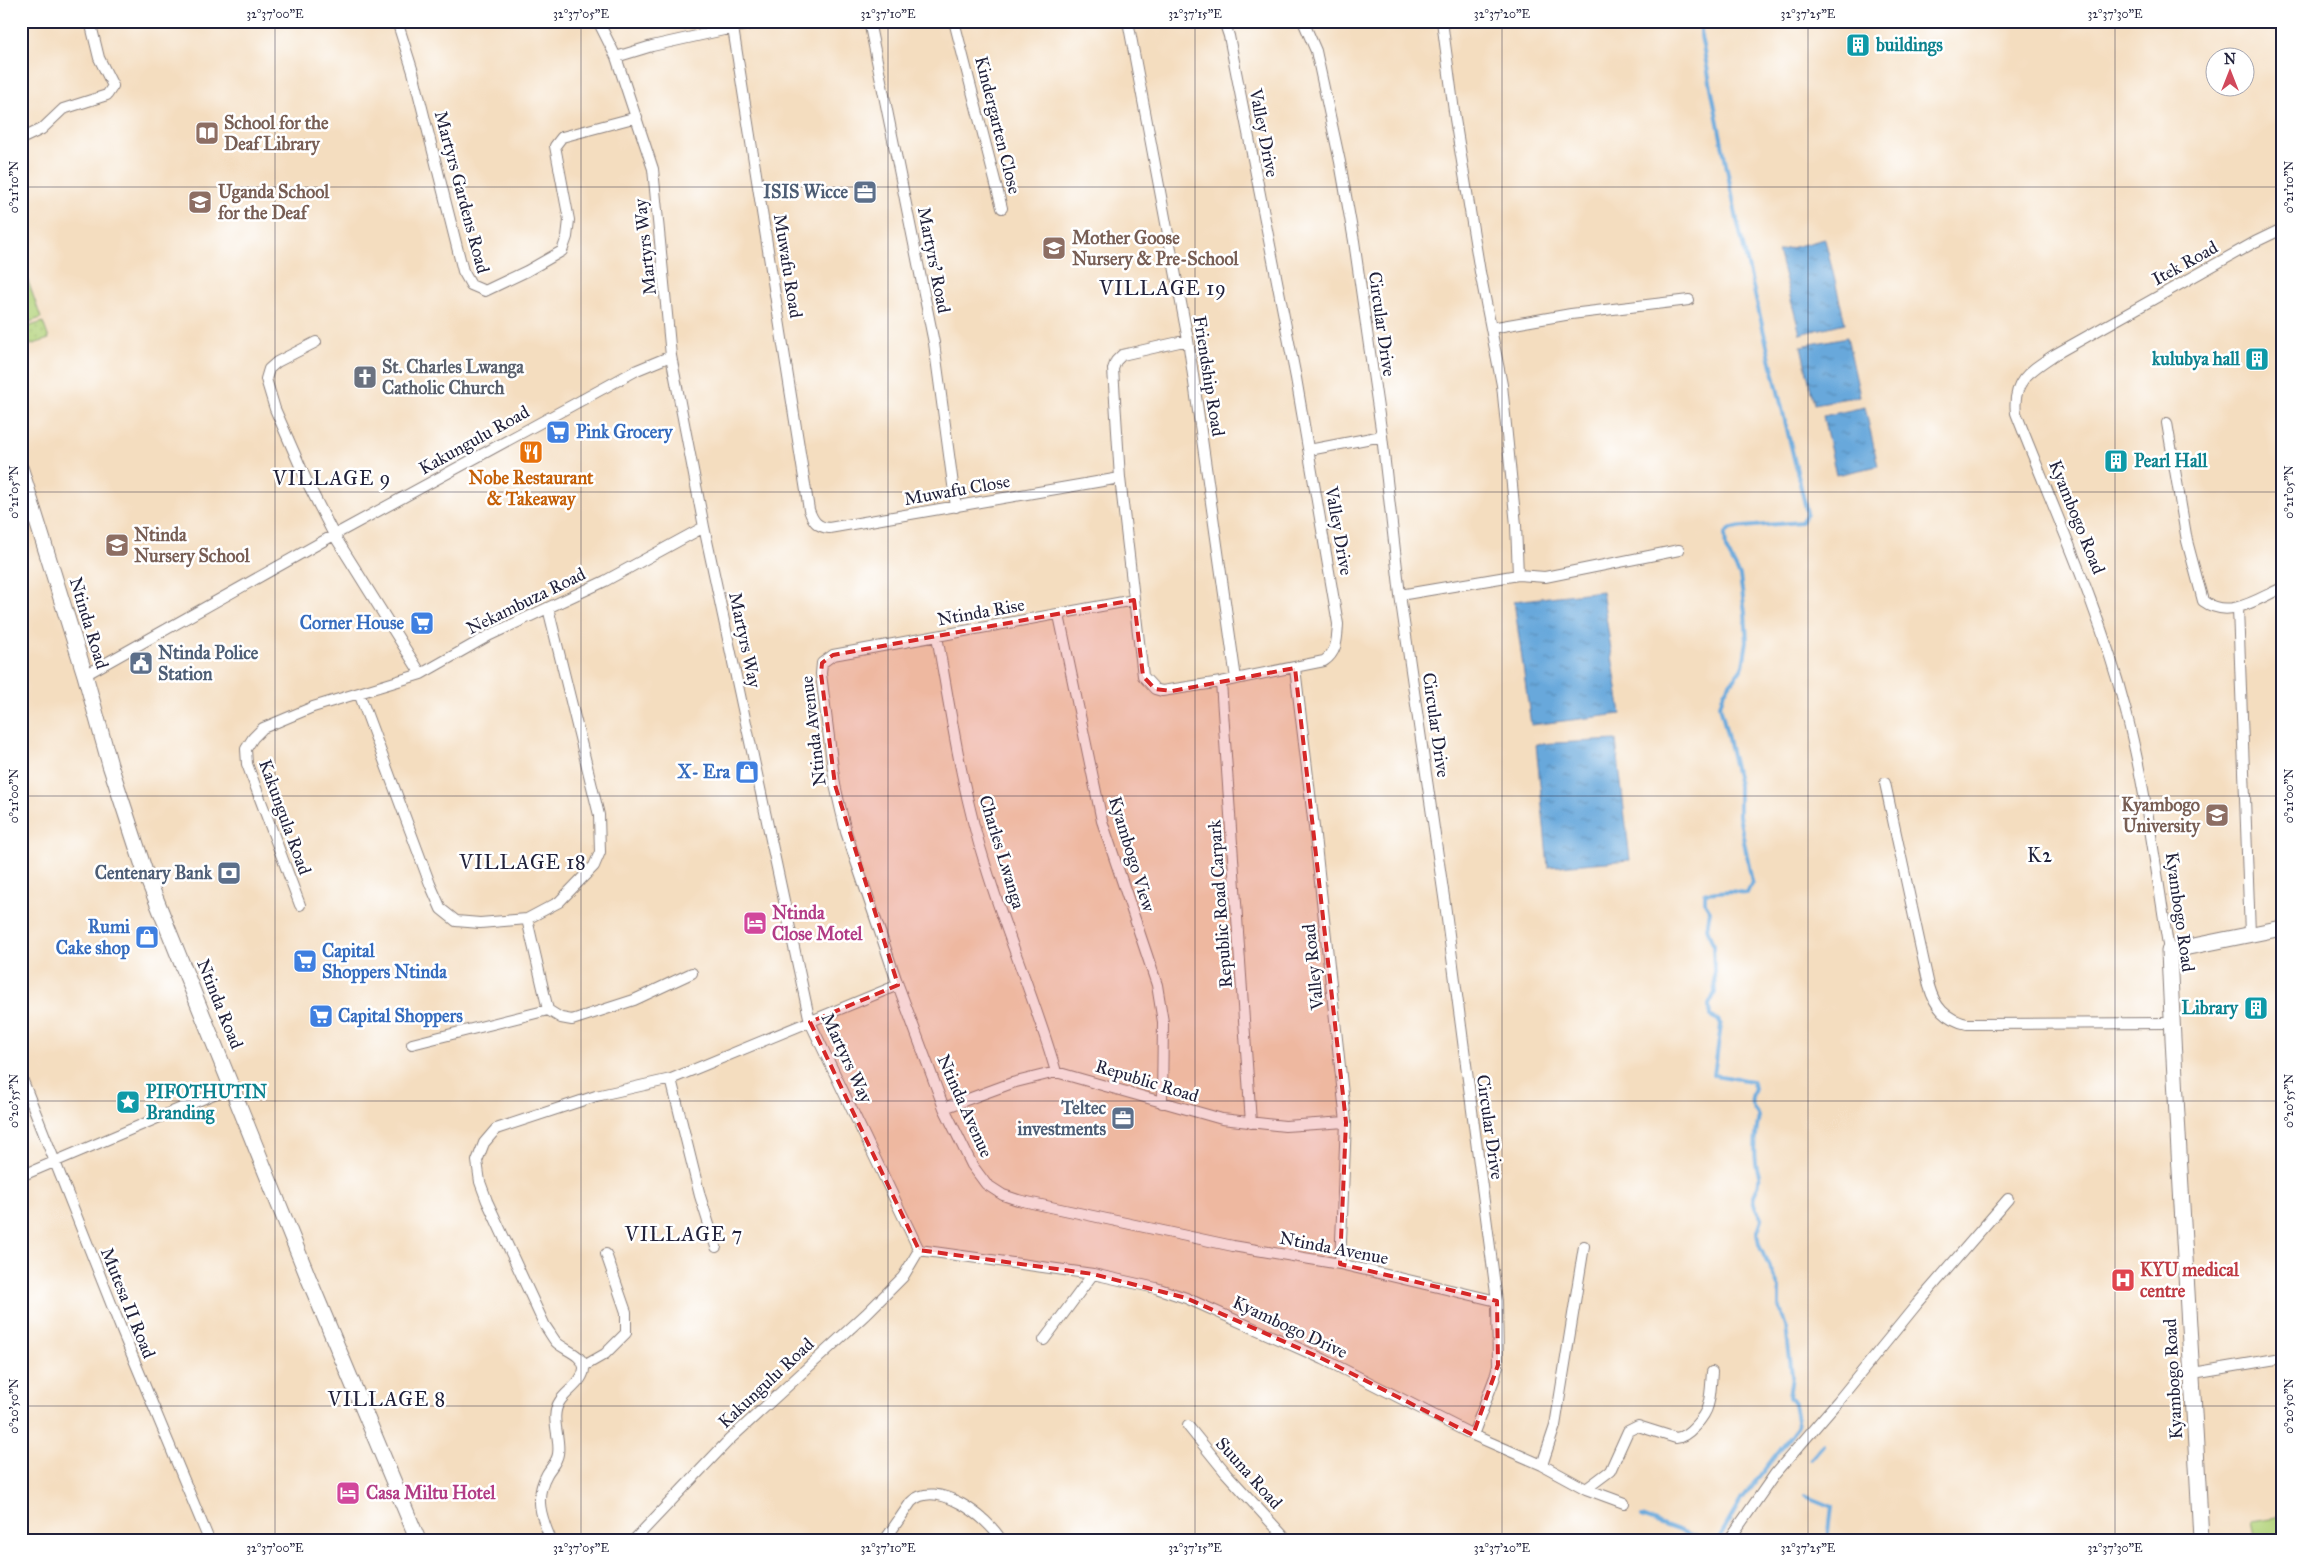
<svg xmlns="http://www.w3.org/2000/svg" width="2303" height="1561" font-family="'IM FELL Great Primer',serif">
  <style>
    .park { fill: url(#park-dots); stroke: #6a7a5b }
    .pitch { fill: #b3d37b; stroke: #6a7a5b }
    .water { fill: url(#water-ripples); stroke: #45658b }
    .lines { fill: none; stroke-linecap: round; stroke-linejoin: round }
    .stream { stroke: #68a8db; stroke-width: 4 }
    .street-casing { stroke: #8b807d; stroke-width: 12 }
    .secondary-casing { stroke: #8b807d; stroke-width: 17 }
    .street { stroke: #fff; stroke-width: 10 }
    .secondary { stroke: #fff; stroke-width: 15 }
    .marked { fill: #d62828; fill-opacity: 0.2; stroke: #d62828; stroke-width: 4; stroke-dasharray: 10 6; stroke-linejoin: round }
    .ticks { fill: none; stroke: #22223b; stroke-width: 1; stroke-opacity: 0.45 }
    .labels { text-anchor: middle; stroke-width: 5; stroke-linejoin: round; paint-order: stroke }
    .culture-label { font-size: 18px; font-weight: bold; fill: #0d838f; stroke: #fff; text-anchor: start }
    .education-label { font-size: 18px; font-weight: bold; fill: #785e54; stroke: #fff; text-anchor: start }
    .street-label { font-size: 18px; fill: #22223b; stroke: #fff }
    .service-label { font-size: 18px; font-weight: bold; fill: #4e5e75; stroke: #fff; text-anchor: end }
    .worship-label { font-size: 18px; font-weight: bold; fill: #5b616d; stroke: #fff; text-anchor: start }
    .shop-label { font-size: 18px; font-weight: bold; fill: #366cbe; stroke: #fff; text-anchor: start }
    .food-label { font-size: 18px; font-weight: bold; fill: #c56008; stroke: #fff }
    .hotel-label { font-size: 18px; font-weight: bold; fill: #b23c85; stroke: #fff; text-anchor: start }
    .health-label { font-size: 18px; font-weight: bold; fill: #be3a42; stroke: #fff; text-anchor: start }
    .quarter-label { font-size: 20px; letter-spacing: 1px; fill: #22223b; stroke: #fff }
    .neatline { fill: none; stroke: #22223b; stroke-width: 2 }
    .ticks-label { font-size: 12px; text-anchor: middle; fill: #22223b }
  </style>
  <defs>
    <pattern id="park-dots" width="8" height="8" patternUnits="userSpaceOnUse" patternTransform="scale(1.25)"><rect width="8" height="8" fill="#b3d37b"/><path d="M2 2h.1M6 6h.1" fill="none" stroke="#9ab56b" stroke-width="1.8" stroke-linecap="round"/></pattern>
    <pattern id="water-ripples" width="26" height="14" patternUnits="userSpaceOnUse" patternTransform="scale(1.25)"><rect width="26" height="14" fill="#68a8db"/><path d="M2 4q2-2 4 0t4 0M15 11q2-2 4 0t4 0" fill="none" stroke="#5588b3"/></pattern>
  </defs>
  <rect width="100%" height="100%" fill="#fff"/>
  <filter id="ink" filterUnits="userSpaceOnUse"><feTurbulence type="fractalNoise" baseFrequency=".02" numOctaves="2"/><feDisplacementMap in="SourceGraphic" scale="10" xChannelSelector="R" yChannelSelector="G"/><feConvolveMatrix kernelMatrix="1 2 1 2 8 2 1 2 1" color-interpolation-filters="sRGB"/></filter>
  <filter id="wash" filterUnits="userSpaceOnUse"><feTurbulence type="fractalNoise" baseFrequency=".0096" numOctaves="4" result="noise"/><feDisplacementMap in="SourceGraphic" scale="20" xChannelSelector="R" yChannelSelector="G"/><feGaussianBlur stdDeviation="1.12" result="paint"/><feColorMatrix in="noise" values="0 0 0 0 0 0 0 0 0 0 0 0 0 0 0 0 0 1.4 0 .05"/><feComposite in="paint" operator="in"/></filter>
  <g filter="url(#wash)">
    <rect width="100%" height="100%" fill="#f4ddbf"/>
    <path class="park" d="M43,322L49,339L21,348V329Z"/>
    <path class="pitch" d="M21,261L41,318L21,325Z
      M2282,1516V1540H2256L2252,1521Z"/>
    <path class="water" d="M1825,239L1845,323L1800,334L1778,251Z
      M1847,337L1860,396L1814,404L1801,346Z
      M1865,407L1878,466L1836,475L1823,416Z
      M1602,591L1621,714L1531,725L1514,601Z
      M1616,740L1630,860L1548,867L1536,744Z"/>
    <g class="lines">
      <path class="stream" d="M1701,21V36L1737,220L1807,513L1801,522L1732,528L1725,534L1726,549L1740,576L1745,613L1747,641L1743,666L1724,692L1720,705L1739,785V816L1752,882L1747,893L1730,891L1705,893V903L1710,911L1707,928L1713,945L1715,993L1709,1005L1710,1016L1718,1020L1721,1025L1714,1075L1752,1081L1755,1089C1749,1101 1751,1106 1759,1116C1756,1131 1754,1148 1756,1163C1756,1167 1758,1171 1759,1175C1762,1195 1743,1191 1762,1219L1757,1234L1759,1245L1779,1288V1305L1786,1327L1792,1376L1789,1397L1794,1404L1798,1426L1741,1500L1718,1540
        M1811,1459L1823,1445
        M1805,1496L1832,1507L1828,1540
        M1642,1517L1705,1540"/>
    </g>
  </g>
  <g filter="url(#ink)">
    <g class="lines">
      <g class="street-casing">
        <path id="street" d="M397,21L413,72L463,271L471,285L485,291L527,271L562,251L567,237L569,220L555,146L562,137L637,117
          M598,21L616,57L653,169L671,356L704,527L810,1022L919,1250
          M869,21L934,343L956,507
          M954,21L1002,208
          M1128,21L1188,340L1236,679
          M1303,21L1316,51L1340,162L1354,241L1382,436L1400,595L1445,904L1497,1301L1498,1365L1495,1377L1473,1435
          M733,28L809,510C813,521 817,527 829,528L1120,478
          M616,57L652,46L764,21
          M21,139L42,129L63,109L107,95L113,86L99,58L90,21
          M1491,328L1571,314L1689,300
          M1188,340L1122,355L1116,361L1113,369L1120,478L1143,676L1155,689L1162,691L1221,682L1324,661C1337,652 1337,640 1338,624L1296,378L1229,36L1224,21
          M316,342L277,362L269,369L266,379L275,409L308,484L334,535L421,674
          M2167,423L2187,541L2203,601C2229,620 2257,599 2282,588
          M1309,450L1382,436
          M1518,575L1545,577L1679,550
          M1400,595L1518,575L1516,525L1502,385L1480,272L1455,119L1442,21
          M1134,600L833,655L822,663L821,674L835,785L846,832L898,985L944,1108L972,1165L986,1184L1003,1195L1018,1200L1233,1246L1340,1264L1497,1301
          M2238,608L2250,934
          M1059,615L1102,821L1157,985L1163,1022L1162,1103
          M937,636C951,714 962,792 986,867C1007,936 1036,1002 1056,1072
          M1295,668L1314,827L1346,1122L1340,1264
          M85,675L334,535L637,370L671,356
          M1221,682L1251,1123
          M359,693L430,884L441,909L456,921L480,923L527,919L559,902L594,866L600,852L599,815L548,608
          M1885,783L1929,986C1935,1007 1945,1019 1967,1024L2172,1023
          M300,905L247,764L246,749L253,738L263,728L313,707L421,674L490,635L605,581L704,527
          M527,919L548,1010L561,1018L572,1020L634,1000L692,973
          M2169,951C2156,870 2146,788 2125,708C2099,607 2054,511 2016,413C2012,381 2030,371 2054,355L2255,242L2282,229
          M412,1044L548,1010
          M21,1076L122,1331L209,1540
          M671,1079L700,1196L716,1247
          M944,1108L1012,1083L1056,1072L1222,1119L1285,1126L1346,1122
          M21,1176L233,1086
          M919,1250L1093,1274L1156,1288L1186,1298L1323,1359L1473,1435L1542,1465L1586,1489L1624,1503
          M1044,1340L1093,1274
          M584,1366L605,1354L626,1333V1312L606,1254
          M2193,1373L2282,1358
          M1188,1426L1226,1473L1287,1540
          M1542,1465L1555,1426L1584,1246
          M1586,1489L1610,1471L1628,1431L1638,1426L1676,1438C1688,1437 1705,1417 1708,1405C1711,1395 1711,1383 1712,1372
          M21,1535L23,1540
          M551,1540C541,1517 534,1497 547,1474C551,1467 557,1462 558,1454C561,1437 549,1417 560,1401C566,1391 585,1381 584,1367C582,1354 564,1350 556,1342C552,1337 549,1331 545,1326L487,1201L480,1182L477,1161L484,1143L496,1129L596,1096L671,1079L898,985
          M634,1540L729,1440L866,1314L903,1277L919,1250
          M885,1540L911,1502C936,1478 988,1517 1001,1540
          M1729,1540L1775,1474L1838,1401L1917,1304L2008,1199"/>
      </g>
      <g class="secondary-casing">
        <path id="secondary" d="M21,470L85,675L110,765L145,872L308,1277L418,1540
          M2201,1540C2191,1343 2177,1147 2169,951L2282,928"/>
      </g>
      <use href="#street" class="street"/>
      <use href="#secondary" class="secondary"/>
    </g>
  </g>
  <path class="marked" d="M1134,600L1143,676L1155,689L1172,691L1295,668L1346,1122L1340,1264L1497,1301L1498,1365L1473,1435L1323,1359L1186,1298L1093,1274L919,1250L810,1022L898,985L835,785L821,674L822,663L833,655Z"/>
  <path class="ticks" d="M275,21V1540M581,21V1540M888,21V1540M1195,21V1540M1502,21V1540M1808,21V1540M2115,21V1540M21,187H2282M21,492H2282M21,796H2282M21,1101H2282M21,1406H2282"/>
  <defs>
    <g id="building-square" transform="scale(1.25)"><rect x="-9" y="-9" width="18" height="18" rx="4" fill="#0f9aa8" stroke="#fff"/><path d="M-4-6H4V6H1V3H-1V6H-4ZM-2.5-4.3h1.7v1.8h-1.7ZM.8-4.3h1.7v1.8H.8ZM-2.5-1h1.7V.8h-1.7ZM.8-1h1.7V.8H.8Z" fill="#fff"/></g>
    <g id="library-square" transform="scale(1.25)"><rect x="-9" y="-9" width="18" height="18" rx="4" fill="#8d6e63" stroke="#fff"/><path d="M-6-4Q-3-5.5-.7-3.5V5Q-3 3-6 4ZM6-4Q3-5.5 .7-3.5V5Q3 3 6 4Z" fill="#fff"/></g>
    <g id="office-square" transform="scale(1.25)"><rect x="-9" y="-9" width="18" height="18" rx="4" fill="#5c6f8a" stroke="#fff"/><path d="M-6-3h4V-5.5h4V-3h4V5H-6ZM-1-4.5V-3h2v-1.5ZM-6 0V1H6V0Z" fill="#fff"/></g>
    <g id="school-square" transform="scale(1.25)"><rect x="-9" y="-9" width="18" height="18" rx="4" fill="#8d6e63" stroke="#fff"/><path d="M0-5L7-2L0 1L-7-2ZM-4 1L0 2.5L4 1V4Q0 6-4 4Z" fill="#fff"/></g>
    <g id="church-square" transform="scale(1.25)"><rect x="-9" y="-9" width="18" height="18" rx="4" fill="#6b7280" stroke="#fff"/><path d="M-1.2-6h2.4v3.5h3.3v2.4h-3.3V6h-2.4V-.1h-3.3v-2.4h3.3Z" fill="#fff"/></g>
    <g id="supermarket-square" transform="scale(1.25)"><rect x="-9" y="-9" width="18" height="18" rx="4" fill="#3f7fe0" stroke="#fff"/><path d="M-6-5.5h2.5l.6 2H6L4.5 2H-2.5L-4.4-4H-6ZM-1.5 3.2a1.3 1.3 0 1 0 .1 0ZM3 3.2a1.3 1.3 0 1 0 .1 0Z" fill="#fff"/></g>
    <g id="restaurant-square" transform="scale(1.25)"><rect x="-9" y="-9" width="18" height="18" rx="4" fill="#e8710a" stroke="#fff"/><path d="M-5-6h1v4h1v-4h1v4h1v-4h1v5L-1.5 .5V6h-2V.5L-5-1ZM5-6V6H3V1.5H1.5Q1.5-4 5-6Z" fill="#fff"/></g>
    <g id="civic-square" transform="scale(1.25)"><rect x="-9" y="-9" width="18" height="18" rx="4" fill="#5c6f8a" stroke="#fff"/><path d="M-.6-6.5H3V-4.5H.6V-3L4-1V1h2V6H-6V1h2V-1L-.6-3ZM-1.2 2.5V6h2.4V2.5Z" fill="#fff"/></g>
    <g id="shop-square" transform="scale(1.25)"><rect x="-9" y="-9" width="18" height="18" rx="4" fill="#3f7fe0" stroke="#fff"/><path d="M-5-2.5h2.3a2.7 3.5 0 0 1 5.4 0H5L5.5 6h-11ZM-1.5-2.5h3a1.5 2.3 0 0 0-3 0Z" fill="#fff"/></g>
    <g id="university-square" transform="scale(1.25)"><rect x="-9" y="-9" width="18" height="18" rx="4" fill="#8d6e63" stroke="#fff"/><path d="M0-5L7-2L0 1L-7-2ZM-4 1L0 2.5L4 1V4Q0 6-4 4Z" fill="#fff"/></g>
    <g id="bank-square" transform="scale(1.25)"><rect x="-9" y="-9" width="18" height="18" rx="4" fill="#5c6f8a" stroke="#fff"/><path d="M-6-4H6V4H-6ZM0-2.3a2.3 2.3 0 1 0 0 4.6a2.3 2.3 0 1 0 0-4.6Z" fill="#fff"/></g>
    <g id="hotel-square" transform="scale(1.25)"><rect x="-9" y="-9" width="18" height="18" rx="4" fill="#d1479c" stroke="#fff"/><path d="M-6-4.5h1.5V1H6V5H4.5V3h-9V5H-6ZM-4 0a1.8 1.8 0 1 1 3.6 0ZM.5 0V-2.5h3Q6-2.5 6 0Z" fill="#fff"/></g>
    <g id="sight-square" transform="scale(1.25)"><rect x="-9" y="-9" width="18" height="18" rx="4" fill="#0f9aa8" stroke="#fff"/><path d="M0-6L1.8-2.2L6-1.7L2.9 1.2L3.7 5.4L0 3.3L-3.7 5.4L-2.9 1.2L-6-1.7L-1.8-2.2Z" fill="#fff"/></g>
    <g id="hospital-square" transform="scale(1.25)"><rect x="-9" y="-9" width="18" height="18" rx="4" fill="#e0444e" stroke="#fff"/><path d="M-5-5h3v3.5h4V-5h3V5h-3V1.5h-4V5h-3Z" fill="#fff"/></g>
  </defs>
  <g fill-rule="evenodd">
    <use href="#building-square" x="1858" y="45"/>
    <use href="#library-square" x="207" y="133"/>
    <use href="#office-square" x="865" y="192"/>
    <use href="#school-square" x="200" y="202"/>
    <use href="#school-square" x="1054" y="248"/>
    <use href="#building-square" x="2257" y="359"/>
    <use href="#church-square" x="365" y="377"/>
    <use href="#supermarket-square" x="558" y="432"/>
    <use href="#restaurant-square" x="531" y="452"/>
    <use href="#building-square" x="2116" y="461"/>
    <use href="#school-square" x="117" y="545"/>
    <use href="#supermarket-square" x="422" y="623"/>
    <use href="#civic-square" x="141" y="663"/>
    <use href="#shop-square" x="747" y="772"/>
    <use href="#university-square" x="2217" y="815"/>
    <use href="#bank-square" x="229" y="873"/>
    <use href="#hotel-square" x="755" y="923"/>
    <use href="#shop-square" x="147" y="937"/>
    <use href="#supermarket-square" x="305" y="961"/>
    <use href="#building-square" x="2256" y="1008"/>
    <use href="#supermarket-square" x="321" y="1016"/>
    <use href="#sight-square" x="128" y="1102"/>
    <use href="#office-square" x="1123" y="1118"/>
    <use href="#hospital-square" x="2123" y="1280"/>
    <use href="#hotel-square" x="348" y="1493"/>
  </g>
  <g class="labels">
    <g class="culture-label">
      <text x="1876" y="51">buildings</text>
      <text x="2240" y="365" text-anchor="end">kulubya hall</text>
      <text x="2134" y="467">Pearl Hall</text>
      <text x="2238" y="1014" text-anchor="end">Library</text>
      <text x="146" y="1098">PIFOTHUTIN<tspan x="146" dy="21">Branding</tspan></text>
    </g>
    <g class="education-label">
      <text x="224" y="129">School for the<tspan x="224" dy="21">Deaf Library</tspan></text>
      <text x="218" y="198">Uganda School<tspan x="218" dy="21">for the Deaf</tspan></text>
      <text x="1072" y="244">Mother Goose<tspan x="1072" dy="21">Nursery &amp; Pre-School</tspan></text>
      <text x="134" y="541">Ntinda<tspan x="134" dy="21">Nursery School</tspan></text>
      <text x="2200" y="811" text-anchor="end">Kyambogo<tspan x="2200" dy="21">University</tspan></text>
    </g>
    <g class="street-label">
      <text transform="translate(998 125) rotate(76)" y="6">Kindergarten Close</text>
      <text transform="translate(1264 133) rotate(79)" y="6">Valley Drive</text>
      <text transform="translate(462 192) rotate(75)" y="6">Martyrs Gardens Road</text>
      <text transform="translate(645 247) rotate(-96)" y="6">Martyrs Way</text>
      <text transform="translate(934 260) rotate(79)" y="6">Martyrs' Road</text>
      <text transform="translate(2185 263) rotate(-29)" y="6">Itek Road</text>
      <text transform="translate(788 266) rotate(81)" y="6">Muwafu Road</text>
      <text transform="translate(1382 324) rotate(82)" y="6">Circular Drive</text>
      <text transform="translate(1209 376) rotate(81)" y="6">Friendship Road</text>
      <text transform="translate(474 440) rotate(-29)" y="6">Kakungulu Road</text>
      <text transform="translate(957 490) rotate(-10)" y="6">Muwafu Close</text>
      <text transform="translate(2077 517) rotate(68)" y="6">Kyambogo Road</text>
      <text transform="translate(1339 531) rotate(80)" y="6">Valley Drive</text>
      <text transform="translate(526 601) rotate(-26)" y="6">Nekambuza Road</text>
      <text transform="translate(981 612) rotate(-10)" y="6">Ntinda Rise</text>
      <text transform="translate(89 623) rotate(73)" y="6">Ntinda Road</text>
      <text transform="translate(745 640) rotate(78)" y="6">Martyrs Way</text>
      <text transform="translate(1436 725) rotate(82)" y="6">Circular Drive</text>
      <text transform="translate(813 731) rotate(-97)" y="6">Ntinda Avenue</text>
      <text transform="translate(285 817) rotate(70)" y="6">Kakungula Road</text>
      <text transform="translate(1002 852) rotate(73)" y="6">Charles Lwanga</text>
      <text transform="translate(1132 854) rotate(73)" y="6">Kyambogo View</text>
      <text transform="translate(1220 904) rotate(-94)" y="6">Republic Road Carpark</text>
      <text transform="translate(2180 912) rotate(82)" y="6">Kyambogo Road</text>
      <text transform="translate(1313 967) rotate(-96)" y="6">Valley Road</text>
      <text transform="translate(220 1004) rotate(68)" y="6">Ntinda Road</text>
      <text transform="translate(847 1058) rotate(65)" y="6">Martyrs Way</text>
      <text transform="translate(1147 1081) rotate(17)" y="6">Republic Road</text>
      <text transform="translate(965 1106) rotate(66)" y="6">Ntinda Avenue</text>
      <text transform="translate(1490 1127) rotate(82)" y="6">Circular Drive</text>
      <text transform="translate(1334 1248) rotate(11)" y="6">Ntinda Avenue</text>
      <text transform="translate(128 1303) rotate(68)" y="6">Mutesa II Road</text>
      <text transform="translate(1290 1327) rotate(25)" y="6">Kyambogo Drive</text>
      <text transform="translate(2173 1379) rotate(-93)" y="6">Kyambogo Road</text>
      <text transform="translate(766 1383) rotate(-43)" y="6">Kakungulu Road</text>
      <text transform="translate(1249 1473) rotate(48)" y="6">Suuna Road</text>
    </g>
    <g class="service-label">
      <text x="848" y="198">ISIS Wicce</text>
      <text x="158" y="659" text-anchor="start">Ntinda Police<tspan x="158" dy="21">Station</tspan></text>
      <text x="212" y="879">Centenary Bank</text>
      <text x="1106" y="1114">Teltec<tspan x="1106" dy="21">investments</tspan></text>
    </g>
    <g class="worship-label">
      <text x="382" y="373">St. Charles Lwanga<tspan x="382" dy="21">Catholic Church</tspan></text>
    </g>
    <g class="shop-label">
      <text x="576" y="438">Pink Grocery</text>
      <text x="404" y="629" text-anchor="end">Corner House</text>
      <text x="730" y="778" text-anchor="end">X- Era</text>
      <text x="130" y="933" text-anchor="end">Rumi<tspan x="130" dy="21">Cake shop</tspan></text>
      <text x="322" y="957">Capital<tspan x="322" dy="21">Shoppers Ntinda</tspan></text>
      <text x="338" y="1022">Capital Shoppers</text>
    </g>
    <g class="food-label">
      <text x="531" y="484">Nobe Restaurant<tspan x="531" dy="21">&amp; Takeaway</tspan></text>
    </g>
    <g class="hotel-label">
      <text x="772" y="919">Ntinda<tspan x="772" dy="21">Close Motel</tspan></text>
      <text x="366" y="1499">Casa Miltu Hotel</text>
    </g>
    <g class="health-label">
      <text x="2140" y="1276">KYU medical<tspan x="2140" dy="21">centre</tspan></text>
    </g>
    <g class="quarter-label">
      <text x="1163" y="295">VILLAGE 19</text>
      <text x="332" y="485">VILLAGE 9</text>
      <text x="2040" y="862">K2</text>
      <text x="523" y="869">VILLAGE 18</text>
      <text x="684" y="1241">VILLAGE 7</text>
      <text x="387" y="1406">VILLAGE 8</text>
    </g>
  </g>
  <rect width="2303" height="1561" fill="none" stroke="#fff" stroke-width="55"/>
  <g transform="translate(2230 72)"><circle r="24" fill="#ffffff" stroke="#a7a7b1"/>
  <path d="M0-4L9 19L0 12L-9 19Z" fill="#d1495b"/>
  <text y="-8" font-size="14" font-weight="bold" text-anchor="middle" fill="#22223b">N</text>
  </g>
  <rect x="28" y="28" width="2248" height="1506" class="neatline"/>
  <g class="ticks-label">
    <text x="275" y="18">32°37'00"E</text>
    <text x="581" y="18">32°37'05"E</text>
    <text x="888" y="18">32°37'10"E</text>
    <text x="1195" y="18">32°37'15"E</text>
    <text x="1502" y="18">32°37'20"E</text>
    <text x="1808" y="18">32°37'25"E</text>
    <text x="2115" y="18">32°37'30"E</text>
    <text transform="translate(14 187) rotate(-90)" y="4">0°21'10"N</text>
    <text transform="translate(2289 187) rotate(-90)" y="4">0°21'10"N</text>
    <text transform="translate(14 492) rotate(-90)" y="4">0°21'05"N</text>
    <text transform="translate(2289 492) rotate(-90)" y="4">0°21'05"N</text>
    <text transform="translate(14 796) rotate(-90)" y="4">0°21'00"N</text>
    <text transform="translate(2289 796) rotate(-90)" y="4">0°21'00"N</text>
    <text transform="translate(14 1101) rotate(-90)" y="4">0°20'55"N</text>
    <text transform="translate(2289 1101) rotate(-90)" y="4">0°20'55"N</text>
    <text transform="translate(14 1406) rotate(-90)" y="4">0°20'50"N</text>
    <text transform="translate(2289 1406) rotate(-90)" y="4">0°20'50"N</text>
    <text x="275" y="1552">32°37'00"E</text>
    <text x="581" y="1552">32°37'05"E</text>
    <text x="888" y="1552">32°37'10"E</text>
    <text x="1195" y="1552">32°37'15"E</text>
    <text x="1502" y="1552">32°37'20"E</text>
    <text x="1808" y="1552">32°37'25"E</text>
    <text x="2115" y="1552">32°37'30"E</text>
  </g>
</svg>
